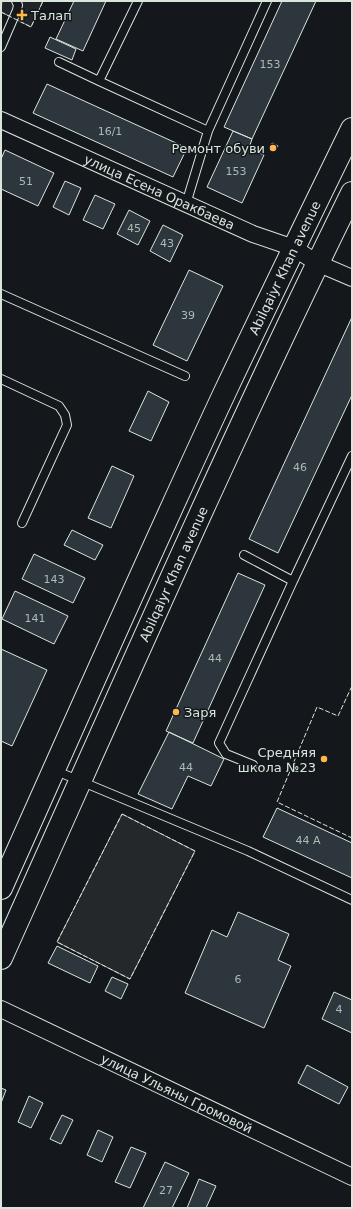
<svg xmlns="http://www.w3.org/2000/svg" width="353" height="1209" font-family="'DejaVu Sans',sans-serif">
  <style>
    .green { fill: #202428; stroke: #939e99 }
    .parking { fill: #24282b; stroke: #939e99 }
    .building { fill: #2c363c; stroke: #d8e6dc }
    .lines { fill: none; stroke-linecap: round; stroke-linejoin: round }
    .service-casing { stroke: #d8e6dc; stroke-width: 10 }
    .minor-casing { stroke: #d8e6dc; stroke-width: 18 }
    .primary-casing { stroke: #d8e6dc; stroke-width: 24 }
    .service { stroke: #14181c; stroke-width: 8 }
    .minor { stroke: #14181c; stroke-width: 16 }
    .primary { stroke: #14181c; stroke-width: 22 }
    .fence { stroke: #d8e6dc; stroke-width: 1; stroke-dasharray: 5 2; stroke-linecap: butt }
    .poi-dot { fill: #ffb74d; stroke: #14181c; stroke-width: 1.5 }
    .labels { text-anchor: middle; stroke-width: 3; stroke-linejoin: round; paint-order: stroke }
    .number-label { font-size: 11px; fill: #adbab4 }
    .poi-label { font-size: 13px; fill: #d8e6dc; stroke: #14181c; text-anchor: start }
    .street-label { font-size: 13px; fill: #d8e6dc; stroke: #14181c }
  </style>
  <rect width="100%" height="100%" fill="#14181c"/>
  <path class="green" d="M2,1H43L31,27L1,12Z"/>
  <path class="parking" d="M122,814L195,851L130,979L57,942Z"/>
  <path class="building" d="M74,1H106L83,51L56,39Z
    M282,1H316L252,139L224,127Z
    M50,37L76,49L72,60L45,48Z
    M47,84L187,148L173,177L33,113Z
    M233,131L252,139L249,148L264,155L242,203L207,187Z
    M272,143L278,146L274,152L269,149Z
    M5,150L54,173L38,206L1,189V159Z
    M65,181L81,188L69,215L53,207Z
    M95,195L115,204L103,229L83,220Z
    M129,210L150,221L138,245L117,234Z
    M163,225L183,235L170,262L150,251Z
    M189,270L223,286L187,361L153,345Z
    M352,317V395L278,553L249,539Z
    M148,391L169,402L151,441L129,431Z
    M112,466L134,476L111,528L88,518Z
    M72,530L103,545L95,560L64,545Z
    M34,554L85,578L73,603L22,579Z
    M238,573L265,585L193,743L166,731Z
    M15,591L68,616L54,644L2,619Z
    M1,649L47,670L12,746L1,741Z
    M169,732L224,759L211,786L188,776L172,809L138,794Z
    M277,808L352,843V878L263,837Z
    M238,912L289,934L278,960L291,966L264,1028L185,993L212,930L227,937Z
    M57,946L98,966L90,983L48,963Z
    M112,977L128,984L121,999L105,991Z
    M334,992L352,1000V1033L322,1019Z
    M307,1065L348,1087L339,1104L298,1083Z
    M1,1088L6,1090L1,1103Z
    M29,1096L43,1103L31,1128L18,1122Z
    M62,1115L73,1120L61,1144L50,1139Z
    M98,1130L113,1137L102,1162L87,1155Z
    M131,1147L146,1153L130,1188L115,1182Z
    M165,1162L189,1173L172,1208H143Z
    M199,1179L216,1186L206,1208H187Z"/>
  <g class="lines">
    <g class="service-casing">
      <path id="service" d="M1,47L17,10L18,5L16,1
        M59,62L99,81L208,131
        M99,81L138,1
        M186,204L208,131L267,1
        M1,294L185,376
        M1,379L59,406L65,415L67,425L22,523
        M244,555L293,581L352,456
        M253,765L226,754L219,743L293,581
        M54,770L248,851L352,900"/>
    </g>
    <g class="minor-casing">
      <g id="minor">
        <path id="s1" d="M1,120L253,234L294,248L317,263L352,278"/>
        <path id="s2" d="M1,1009L352,1177"/>
      </g>
    </g>
    <g class="primary-casing">
      <g id="primary">
        <path id="s3" d="M1,888C75,723 148,557 224,394C266,305 309,217 352,129"/>
        <path id="s4" d="M1,958C116,702 228,445 352,193"/>
      </g>
    </g>
    <use href="#service" class="service"/>
    <use href="#minor" class="minor"/>
    <use href="#primary" class="primary"/>
    <path class="fence" d="M1,12L31,27L43,1
      M352,686L338,716L317,707L277,802L352,838
      M122,814L195,851L130,979L57,942Z"/>
  </g>
  <g class="poi-dot">
    <path d="M20 9h4v4h4v4h-4v4h-4v-4h-4v-4h4z"/>
    <circle cx="273" cy="148" r="4"/>
    <circle cx="176" cy="712" r="4"/>
    <circle cx="324" cy="759" r="4"/>
  </g>
  <g class="labels">
    <g class="number-label">
      <text x="270" y="68">153</text>
      <text x="110" y="135">16/1</text>
      <text x="236" y="175">153</text>
      <text x="26" y="185">51</text>
      <text x="134" y="232">45</text>
      <text x="167" y="247">43</text>
      <text x="188" y="319">39</text>
      <text x="300" y="471">46</text>
      <text x="54" y="583">143</text>
      <text x="35" y="622">141</text>
      <text x="215" y="662">44</text>
      <text x="186" y="771">44</text>
      <text x="308" y="844">44 А</text>
      <text x="238" y="983">6</text>
      <text x="339" y="1013">4</text>
      <text x="166" y="1194">27</text>
    </g>
    <g class="poi-label">
      <text x="31" y="20">Талап</text>
      <text x="265" y="153" text-anchor="end">Ремонт обуви</text>
      <text x="184" y="717">Заря</text>
      <text x="316" y="757" text-anchor="end">Средняя<tspan x="316" dy="15">школа №23</tspan></text>
    </g>
    <g class="street-label">
      <text dy="5" stroke="none"><textPath href="#s1" startOffset="174">улица Есена Оракбаева</textPath></text>
      <text dy="5" stroke="none"><textPath href="#s3" startOffset="682">Abilqaiyr Khan avenue</textPath></text>
      <text dy="5" stroke="none"><textPath href="#s4" startOffset="421">Abilqaiyr Khan avenue</textPath></text>
      <text dy="5" stroke="none"><textPath href="#s2" startOffset="195">улица Ульяны Громовой</textPath></text>
    </g>
  </g>
  <rect width="353" height="1209" fill="none" stroke="#d8e6dc" stroke-width="4"/>
</svg>
